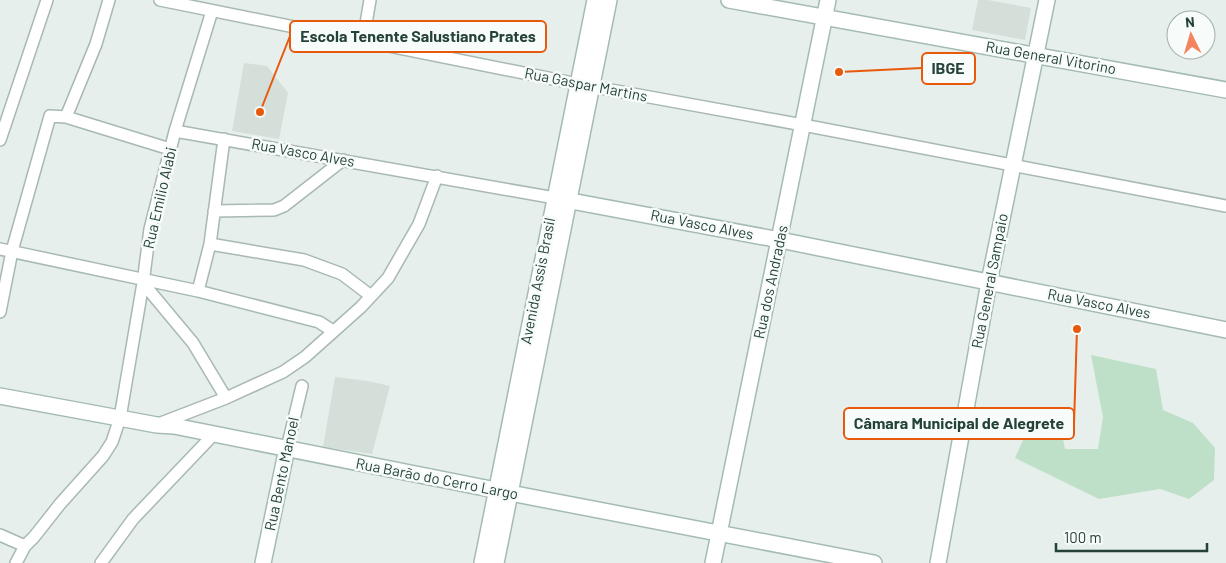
<svg xmlns="http://www.w3.org/2000/svg" width="1226" height="563" font-family="Barlow,sans-serif">
  <style>
    .built { fill: #d4dfda }
    .green { fill: #bfe0c8 }
    .lines { fill: none; stroke-linecap: round; stroke-linejoin: round }
    .street-casing { stroke: #a8b8b2; stroke-width: 14 }
    .secondary-casing { stroke: #a4bbb3; stroke-width: 18 }
    .street { stroke: #fff; stroke-width: 11 }
    .secondary { stroke: #fff; stroke-width: 15 }
    .labels { text-anchor: middle; stroke-width: 5; stroke-linejoin: round; paint-order: stroke }
    .street-label { font-size: 15px; fill: #24423a; stroke: #f7fbf9 }
    .leader { fill: none; stroke: #e8590c; stroke-width: 2 }
    .callout-dot { fill: #e8590c; stroke: #f7fbf9; stroke-width: 2 }
    .callout { fill: #f7fbf9; stroke: #e8590c; stroke-width: 2 }
    .callout-label { font-size: 16px; text-anchor: middle; font-weight: bold; fill: #24423a }
  </style>
  <rect width="100%" height="100%" fill="#e6efeb"/>
  <path class="built" d="M978,0H988L1031,8L1025,40L972,30Z
    M244,63L267,66L288,93L279,139L232,131Z
    M335,377L368,381L390,386L372,454L323,447Z"/>
  <path class="green" d="M1091,355L1156,369L1163,410L1193,423L1215,448L1214,480L1189,499L1160,489L1099,499L1015,458L1028,429L1059,418L1065,449H1098L1103,417Z"/>
  <g class="lines">
    <g class="street-casing">
      <path id="street" d="M160,0L578,84L803,125L1226,206
        M363,41L370,0
        M66,117L96,44L109,0
        M175,131L555,198
        M0,140L47,0
        M214,211L274,210L284,206L343,160
        M210,244L304,260L342,274L371,296
        M0,249L198,291L319,322L333,331
        M143,283L193,343L226,398
        M198,291L210,244L224,139
        M0,312L12,251L50,116L66,117L170,149
        M161,423L226,398L283,372L305,357L361,307L388,278L419,224L437,176
        M287,448L302,386
        M0,535L25,546
        M16,563L25,546L34,537L60,504L103,456L112,442L120,418L143,283L150,229L175,131L212,11
        M101,563L133,519L214,434"/>
    </g>
    <g class="secondary-casing">
      <path id="secondary" d="M729,0L1226,90
        M555,198L780,240L1226,330
        M0,396L157,425L174,426L510,493L874,563
        M263,563L287,448
        M482,563L595,0
        M496,563L609,0
        M713,563L828,0
        M938,563L989,282L1047,0"/>
    </g>
    <use href="#street" class="street"/>
    <use href="#secondary" class="secondary"/>
  </g>
  <g class="labels">
    <g class="street-label">
      <text transform="translate(1051 58) rotate(10)" y="5">Rua General Vitorino</text>
      <text transform="translate(586 85) rotate(11)" y="5">Rua Gaspar Martins</text>
      <text transform="translate(303 153) rotate(10)" y="5">Rua Vasco Alves</text>
      <text transform="translate(160 198) rotate(-77)" y="5">Rua Emilio Alabi</text>
      <text transform="translate(702 225) rotate(11)" y="5">Rua Vasco Alves</text>
      <text transform="translate(538 281) rotate(-79)" y="5">Avenida Assis Brasil</text>
      <text transform="translate(990 281) rotate(-79)" y="5">Rua General Sampaio</text>
      <text transform="translate(771 282) rotate(-78)" y="5">Rua dos Andradas</text>
      <text transform="translate(1099 304) rotate(11)" y="5">Rua Vasco Alves</text>
      <text transform="translate(282 474) rotate(-78)" y="5">Rua Bento Manoel</text>
      <text transform="translate(437 479) rotate(11)" y="5">Rua Barão do Cerro Largo</text>
    </g>
  </g>
  <path class="leader" d="M260 112L290 36M839 72L922 68M1077 329L1074 424"/>
  <g class="callout-dot">
    <circle cx="260" cy="112" r="5"/>
    <circle cx="839" cy="72" r="5"/>
    <circle cx="1077" cy="329" r="5"/>
  </g>
  <g class="callout">
    <rect x="290" y="21" width="256" height="31" rx="5"/>
    <rect x="922" y="53" width="53" height="31" rx="5"/>
    <rect x="844" y="408" width="230" height="31" rx="5"/>
  </g>
  <g class="callout-label">
    <text x="418" y="42">Escola Tenente Salustiano Prates</text>
    <text x="948" y="74">IBGE</text>
    <text x="959" y="429">Câmara Municipal de Alegrete</text>
  </g>
  <g transform="translate(1191 35) rotate(355)"><circle r="24" fill="#f7fbf9" stroke="#a3b1ad"/>
  <path d="M0-4L9 19L0 12L-9 19Z" fill="#f4845f"/>
  <text y="-8" font-size="14" font-weight="bold" text-anchor="middle" fill="#24423a">N</text>
  </g>
  <path d="M1056 543v8h151v-8" fill="none" stroke="#24423a" stroke-width="2.5"/>
  <text x="1064" y="543" font-size="15" fill="#24423a" stroke="#f7fbf9" stroke-width="4" paint-order="stroke">100 m</text>
</svg>
